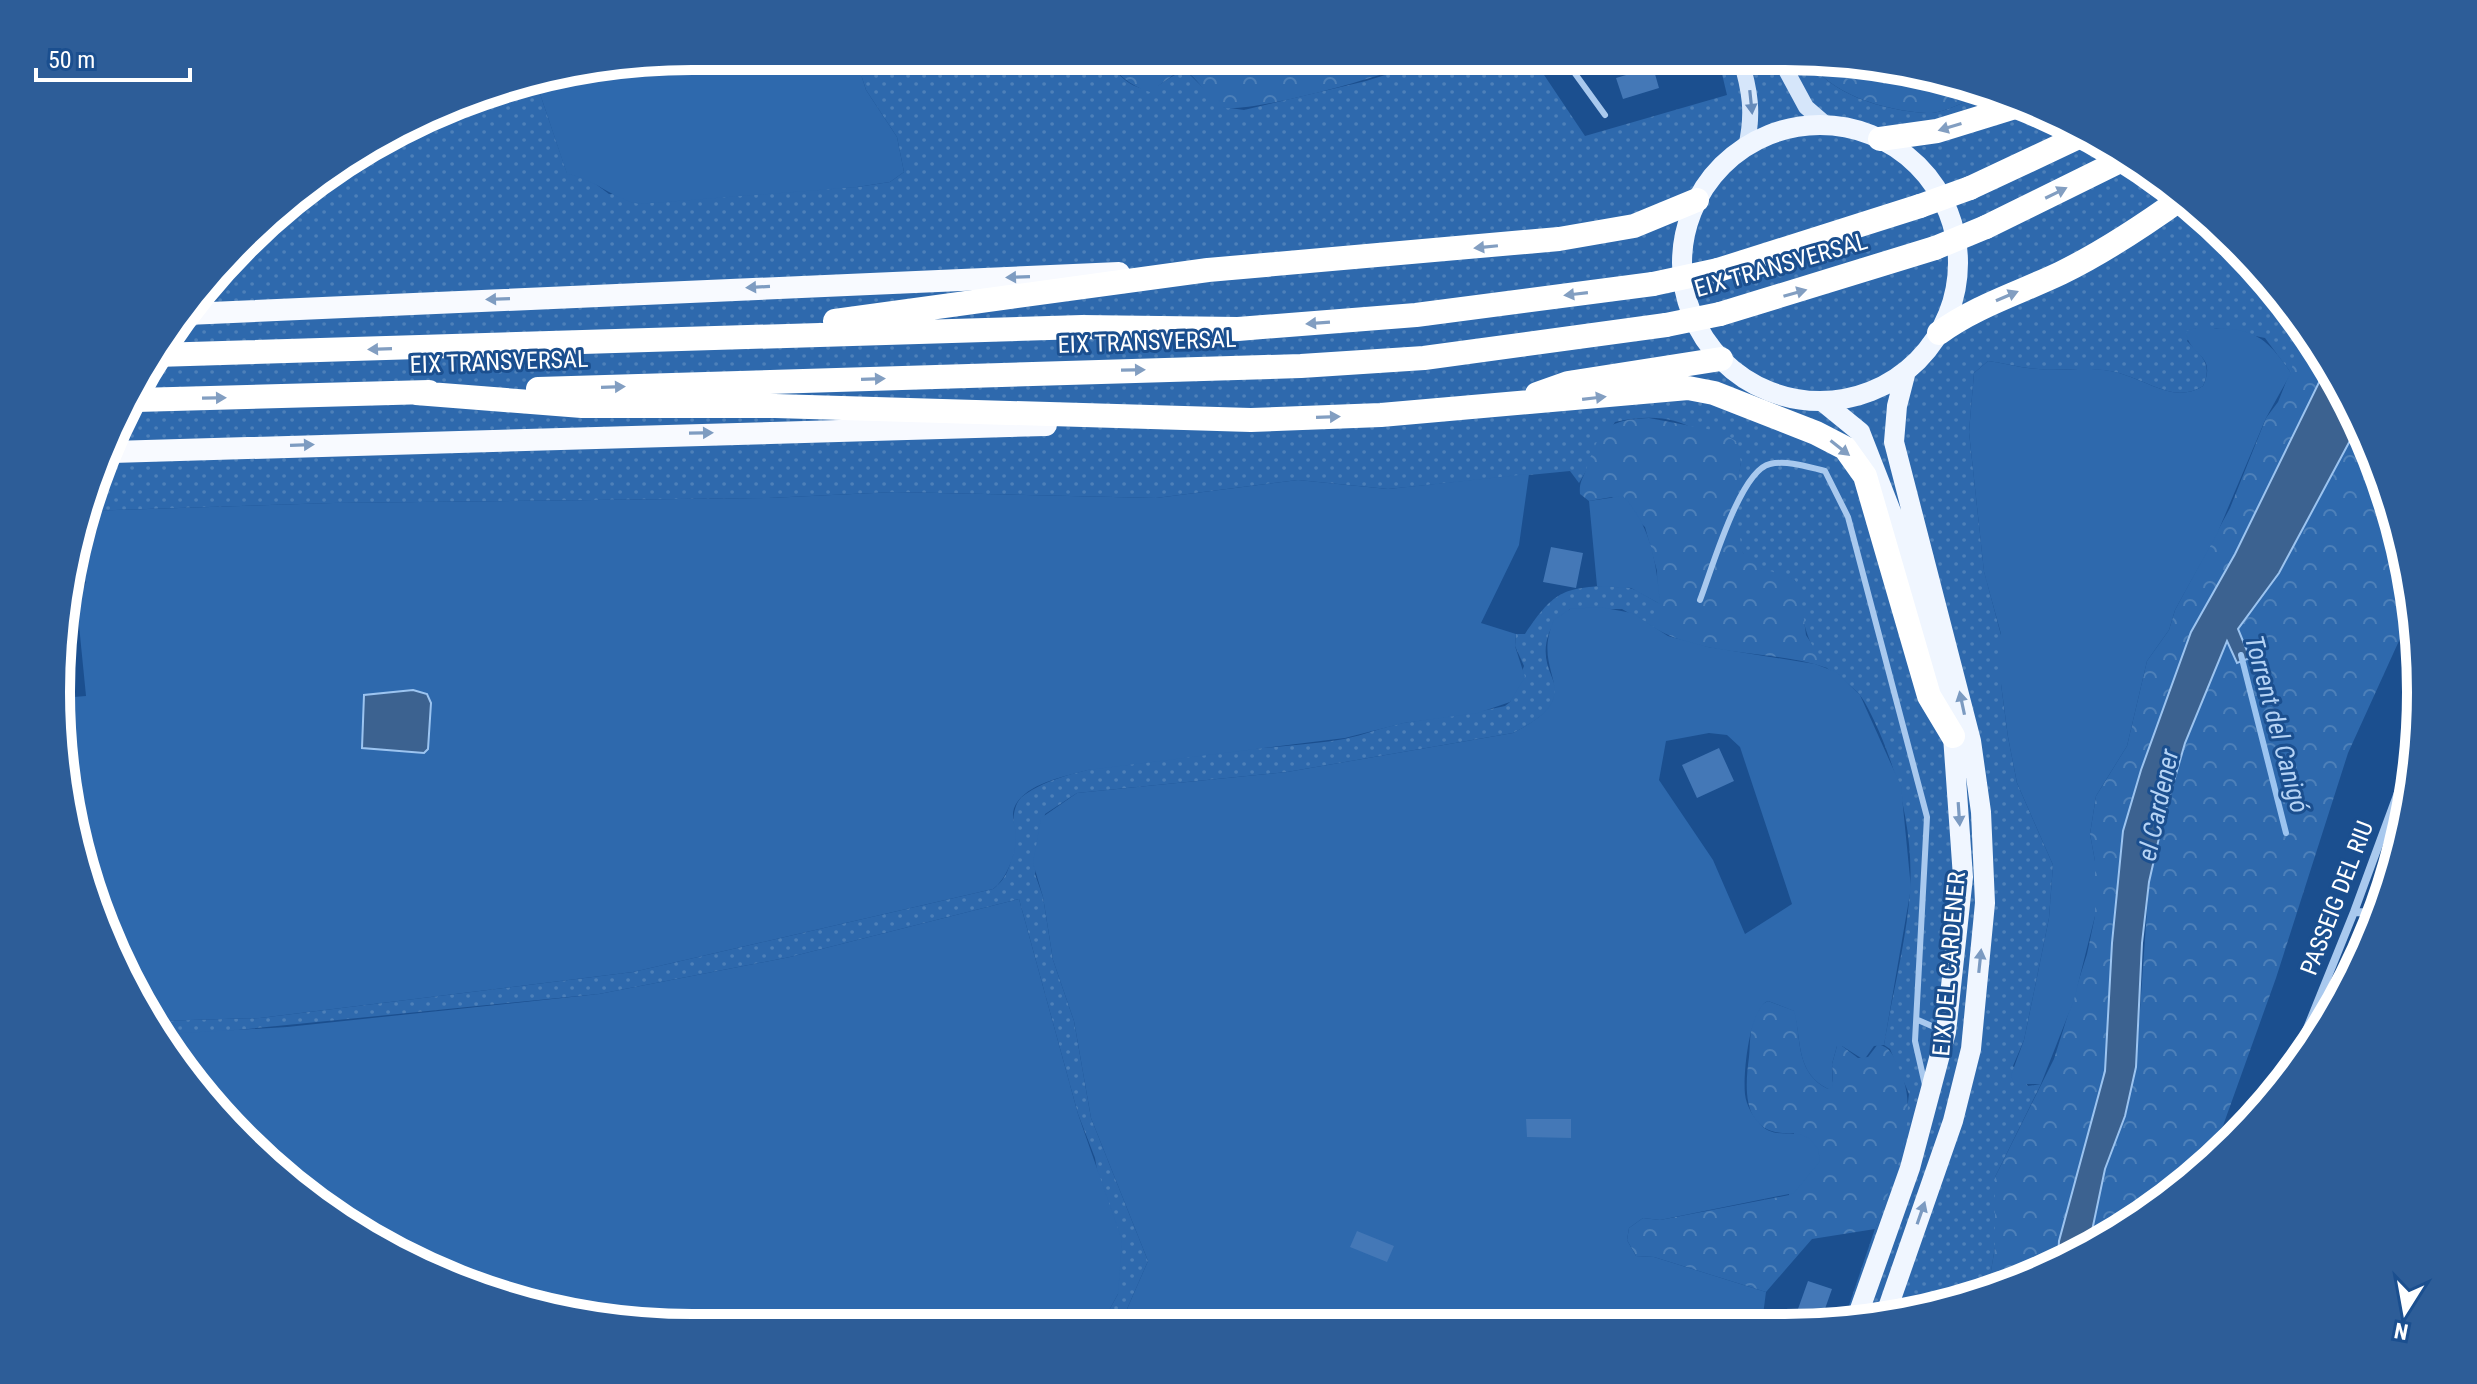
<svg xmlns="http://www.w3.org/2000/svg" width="2477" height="1384" font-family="'Roboto Condensed',sans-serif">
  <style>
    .grass { fill: url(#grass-dots) }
    .forest { fill: url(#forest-crowns) }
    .garden { fill: #2e69ad; fill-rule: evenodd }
    .water { fill: #3c6290; stroke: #9cc4f0; stroke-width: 2 }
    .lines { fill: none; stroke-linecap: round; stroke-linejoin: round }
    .stream { stroke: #9cc4f0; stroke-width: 6 }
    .building { fill: #4478b7 }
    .service { stroke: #a9c9ee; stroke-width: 6 }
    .minor { stroke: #a9c9ee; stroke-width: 8 }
    .secondary { stroke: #d6e6fa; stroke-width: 16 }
    .primary { stroke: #f0f6ff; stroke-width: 20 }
    .trunk { stroke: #f8faff; stroke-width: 22 }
    .motorway { stroke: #fff; stroke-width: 24 }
    .motorway-bridge { stroke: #fff; stroke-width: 24 }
    .oneway { fill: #668bba }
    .oneway2 { fill: #829ec1 }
    .oneway3 { fill: #7e9cc1 }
    .oneway4 { fill: #7b9ac1 }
    .labels { text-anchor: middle; stroke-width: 6; stroke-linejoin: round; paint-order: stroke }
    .street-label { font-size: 24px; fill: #fff; stroke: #1b4f8f }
    .water-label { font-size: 26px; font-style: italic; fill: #b5d3f5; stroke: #1b4f8f }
    .rim { fill: none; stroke: #fff; stroke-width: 10 }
  </style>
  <defs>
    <pattern id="grass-dots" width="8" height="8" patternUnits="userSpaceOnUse" patternTransform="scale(2)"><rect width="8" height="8" fill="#2e69ad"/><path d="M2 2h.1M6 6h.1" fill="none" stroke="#4d80b9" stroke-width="1.8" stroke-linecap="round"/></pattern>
    <pattern id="forest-crowns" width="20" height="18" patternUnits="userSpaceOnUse" patternTransform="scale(2)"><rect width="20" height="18" fill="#2e69ad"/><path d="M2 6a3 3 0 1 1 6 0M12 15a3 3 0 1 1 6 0" fill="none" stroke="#4d80b9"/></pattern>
  </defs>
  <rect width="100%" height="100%" fill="#1b4f8f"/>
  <path class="grass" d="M855,56H1102C1115,71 1137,99 1159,85C1171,78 1173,73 1188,73L1223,107L1244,110L1366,81L1398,71L1422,57H1532L1585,136L1727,95L1718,57H1806C1828,94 1884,111 1927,113C1944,114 1969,99 1986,93C2025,109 2070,121 2106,143C2182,191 2258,255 2306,332L2291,373L2265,338L2216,328H2196L2187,341C2202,356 2213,364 2203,386C2176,403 2151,383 2125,375C2096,365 2067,372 2038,369C2021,368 2004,363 1988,361L1974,373L1969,432L1984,571L2001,635V684L2008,737L2017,783L2053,865L2049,918L2036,982L2024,1040L2013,1066L2028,1086L2041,1084L1995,1177V1247L1987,1295L1868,1323H1843L1902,1149L1909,1094L1890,1049L1884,1045C1892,994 1907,940 1910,889C1914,826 1894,755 1864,701C1854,684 1835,678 1824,665C1803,639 1802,610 1795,580C1781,575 1765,572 1753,564C1725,543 1735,492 1741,462C1696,427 1675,409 1615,422L1579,483L1570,471L1388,489L1298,480L1156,498L894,492L769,498L332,503L85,511L163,338L305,187L488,90L536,82L567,173L589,179L609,194L857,187L890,182L904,172L897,137L866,90Z
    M1619,585L1636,590L1660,604L1658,630L1622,609H1570C1563,616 1552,625 1549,633C1531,683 1595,691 1513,733L1287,772L1077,793L1045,814L1035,874L1043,897L1053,960L1074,1021L1091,1118L1148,1261L1120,1325H1101L1118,1294L1095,1158L1078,1114L1019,899L790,957L599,994L207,1033L165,1034L158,1021L260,1018L633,972L993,889C1028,864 1001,813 1023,796C1082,751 1265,753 1344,739C1364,735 1383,727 1403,723C1437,717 1471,714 1505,706L1510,702L1524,666L1515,646L1516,634H1525C1556,588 1564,588 1619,585Z"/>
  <path class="forest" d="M1102,56L1422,57C1404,73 1241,116 1222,107C1207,100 1202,82 1188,73H1176L1150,92C1129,86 1116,72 1102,56Z
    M1806,57H1826L1950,78L1986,93C1969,99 1944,114 1927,113C1885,111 1828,94 1806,57Z
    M2306,332L2327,366L2235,554L2191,632L2141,770L2123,831L2112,943L2105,1071L2059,1241L2058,1260L1987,1295L1995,1247V1177L2054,1059L2087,954L2095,916V861L2090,834L2096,796L2127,746L2147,661L2169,630L2175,610L2230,508L2266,418L2278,402Z
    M1649,418L1717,431L1736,441L1741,462L1734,509L1743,553L1761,568L1794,579L1800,589L1806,635L1827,668C1773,649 1709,658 1658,630L1657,571L1645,527L1612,497L1589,501L1580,494C1579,483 1582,480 1586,470C1600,430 1604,420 1649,418Z
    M2360,422L2399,528L2413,610L2348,753L2276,978L2210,1162L2138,1221L2089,1245L2105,1168L2125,1116L2136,1067L2149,882L2185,743L2228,640L2279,573Z
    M1768,1001L1795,1011C1801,1041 1796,1073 1828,1089L1833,1081L1832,1064L1837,1046H1842L1858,1058L1868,1057L1878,1044C1891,1048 1893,1055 1898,1066C1924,1116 1892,1180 1875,1229L1812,1239L1766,1292L1654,1257L1636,1256L1627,1240L1629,1228L1643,1218L1660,1220L1789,1195L1794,1133C1743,1137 1744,1094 1749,1057C1751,1038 1748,1010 1768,1001Z"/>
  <path class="garden" d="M692,56H855L866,90L897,137L904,172L890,182L857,187L639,204C611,198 595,179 567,174L536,82Z
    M2196,328C2247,328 2262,329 2291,373L2266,418L2217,534L2175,610L2169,630L2147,661L2127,746L2096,796L2090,834L2095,861V916L2074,1000L2041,1084H2014L2011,1075L2024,1040L2036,982L2049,918L2053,865L2017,783L2008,737L2001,684V634L1984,572L1969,432L1974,373L1988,361C2004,363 2021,368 2038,369C2067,372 2096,364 2125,375C2151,383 2176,403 2203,386C2218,353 2188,357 2186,331Z
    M1529,474L1519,545L1481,623L1516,634L1515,646L1525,677L1510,702L1478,713L1404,723L1345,738L1088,770C1066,776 1033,782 1018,801C1008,814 1016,824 1016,838C1016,854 1006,880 993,889L633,972L260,1018L158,1021L104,935L57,733L61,698L86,696L77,605L86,582L73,571L78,527L85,511L332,503L769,498L894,492L1156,498L1298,480L1388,489Z
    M1623,496C1651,526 1657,564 1660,604L1631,588L1597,586L1589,501Z
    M1600,607L1632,613L1668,636L1708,647L1815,664L1836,672L1860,695L1901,786L1911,888L1884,1045L1874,1046L1864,1060L1842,1046H1837L1832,1064L1833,1087L1828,1089C1795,1072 1802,1041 1794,1011L1768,1001C1749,1009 1743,1074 1745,1094C1746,1105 1754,1119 1763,1127C1777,1139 1796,1128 1810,1139L1818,1149L1820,1161L1794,1193L1660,1220L1643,1218L1629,1228L1627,1240L1636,1256L1654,1257L1766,1292L1762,1323L1120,1325L1148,1261L1091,1118L1074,1021L1053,960L1043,897L1033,863L1041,818L1077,793L1287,772L1513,733C1593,692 1528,678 1554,620L1570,609ZM1709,733L1727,735L1740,747L1792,904L1745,934L1713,860L1659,780L1666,741Z
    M1019,899L1078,1114L1122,1240L1118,1294L1101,1325L651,1327L488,1294L374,1243L214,1111L165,1034L287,1027L599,994L790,957Z"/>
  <path class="water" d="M2327,366L2360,422L2279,573L2238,629L2250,658L2237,663L2227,641L2185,743L2164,816L2149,882L2142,943L2136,1067L2125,1116L2105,1169L2089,1245L2058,1260L2059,1241L2105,1071L2112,943L2123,831L2141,770L2191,632L2235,554Z
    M413,690L427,694L431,703L428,749L424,753L362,748L364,695Z"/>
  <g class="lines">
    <path class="stream" d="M2241,655L2286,833"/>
  </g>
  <path class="building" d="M1653,67L1659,88L1623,99L1616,78Z
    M1551,547L1583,553L1576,588L1543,582Z
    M1719,748L1734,781L1697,798L1682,765Z
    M1526,1119H1571V1138L1527,1137Z
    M1357,1231L1394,1246L1387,1262L1350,1247Z
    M1808,1281L1832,1289L1820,1323H1793Z"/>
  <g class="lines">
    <path class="service" d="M1563,57L1605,115
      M1575,73L1629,57
      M1700,600C1711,572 1740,470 1770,464C1788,460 1808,467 1825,471L1848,517L1927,817L1915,1041L1925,1085
      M1918,1020L1941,1030"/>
    <path class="minor" d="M2354,912L2380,913
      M2291,1068L2354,912L2417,741"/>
    <path class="secondary" d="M1740,57C1750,90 1754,113 1746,147
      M1779,57L1806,107L1828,126"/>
    <path class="primary" d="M1682 263a138 138 0 1 1 276 0a138 138 0 1 1-276 0Z
      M1822,401L1860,432L1899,532L1919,598L1953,736L1963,877L1946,1032L1910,1168L1855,1323
      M1884,1319L1953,1121L1971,1049L1985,903L1981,812L1971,741L1894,442L1897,406L1906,371"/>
    <path class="trunk" d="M187,314L1119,273
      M112,452L1046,425"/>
    <path class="motorway" d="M1880,139L1937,131L2018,106
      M1970,188L2085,134
      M1986,227L2126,158
      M1718,270L1920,206
      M1720,314L1935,248
      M835,321L1208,270L1559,239L1634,226L1697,200
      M1939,333C1976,306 2019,293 2061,273C2104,252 2143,226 2182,198
      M156,355L1082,327L1238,329L1416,315L1653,284
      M538,389L1301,366L1424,358L1666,325
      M416,393L582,406H775L1251,420L1381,415L1688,388L1714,393L1816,433L1845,448L1865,476L1929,696L1953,736
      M1537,394L1568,383L1721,359
      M136,400L429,392"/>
    <path class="motorway-bridge" d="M1920,206L1970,188
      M1935,248L1986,227
      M1653,284L1718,270
      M1666,325L1720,314"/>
  </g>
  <defs><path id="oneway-solid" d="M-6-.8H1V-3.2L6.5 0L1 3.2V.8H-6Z" transform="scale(2)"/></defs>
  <use class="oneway" href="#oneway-solid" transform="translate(1751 102) rotate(84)"/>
  <g class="oneway2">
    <use href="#oneway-solid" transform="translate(1950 127) rotate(163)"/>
    <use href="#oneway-solid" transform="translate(2056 193) rotate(-26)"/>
    <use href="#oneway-solid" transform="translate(1486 247) rotate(174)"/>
    <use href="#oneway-solid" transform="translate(1795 293) rotate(-16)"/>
    <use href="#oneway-solid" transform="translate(1576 294) rotate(173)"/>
    <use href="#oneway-solid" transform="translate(2007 296) rotate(-23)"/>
    <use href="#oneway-solid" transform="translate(1318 323) rotate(176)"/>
    <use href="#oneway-solid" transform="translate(380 349) rotate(178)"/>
    <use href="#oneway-solid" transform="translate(1133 370) rotate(-1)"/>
    <use href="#oneway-solid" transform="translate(873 379) rotate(-2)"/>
    <use href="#oneway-solid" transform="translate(613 387) rotate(-2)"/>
    <use href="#oneway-solid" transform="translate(214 398) rotate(-1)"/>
    <use href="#oneway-solid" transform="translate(1594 398) rotate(-7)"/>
    <use href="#oneway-solid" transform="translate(1328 417) rotate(-2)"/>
    <use href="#oneway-solid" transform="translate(1840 448) rotate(38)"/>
  </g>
  <g class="oneway3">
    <use href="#oneway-solid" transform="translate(1018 277) rotate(178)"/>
    <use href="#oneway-solid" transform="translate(758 287) rotate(177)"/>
    <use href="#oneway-solid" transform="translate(498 299) rotate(178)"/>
    <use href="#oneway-solid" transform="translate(701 433) rotate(-1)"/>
    <use href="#oneway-solid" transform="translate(302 445) rotate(-2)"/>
  </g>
  <g class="oneway4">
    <use href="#oneway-solid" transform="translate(1962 703) rotate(-102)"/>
    <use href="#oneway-solid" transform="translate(1959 814) rotate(86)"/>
    <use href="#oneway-solid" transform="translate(1980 961) rotate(-84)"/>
    <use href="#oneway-solid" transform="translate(1921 1213) rotate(-71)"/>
  </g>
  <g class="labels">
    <g class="street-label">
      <text transform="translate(1781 265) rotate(-16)" y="8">EIX TRANSVERSAL</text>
      <text transform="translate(1147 342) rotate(-2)" y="8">EIX TRANSVERSAL</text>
      <text transform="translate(499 362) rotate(-2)" y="8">EIX TRANSVERSAL</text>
      <text transform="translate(2337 898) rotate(-69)" y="8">PASSEIG DEL RIU</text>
      <text transform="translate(1949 964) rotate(-85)" y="8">EIX DEL CARDENER</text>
    </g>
    <g class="water-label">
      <text transform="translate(2277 724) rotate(75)" y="9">Torrent del Canigó</text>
      <text transform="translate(2158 805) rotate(-78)" y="9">el Cardener</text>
    </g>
  </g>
  <path d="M0 0H2477V1384H0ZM692 70H1785A622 622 0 0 1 2407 692V692A622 622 0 0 1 1785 1314H692A622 622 0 0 1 70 692V692A622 622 0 0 1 692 70Z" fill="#2d5d98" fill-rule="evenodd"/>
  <path class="rim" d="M692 70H1785A622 622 0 0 1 2407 692V692A622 622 0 0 1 1785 1314H692A622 622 0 0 1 70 692V692A622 622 0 0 1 692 70Z"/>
  <g transform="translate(2405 1312) rotate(191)" stroke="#1b4f8f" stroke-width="6" paint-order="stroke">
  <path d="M0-6L14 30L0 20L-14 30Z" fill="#ffffff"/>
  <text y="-12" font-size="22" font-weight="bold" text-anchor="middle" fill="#ffffff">N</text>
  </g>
  <path d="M36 68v12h154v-12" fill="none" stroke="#ffffff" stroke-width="4"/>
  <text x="48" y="68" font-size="24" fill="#ffffff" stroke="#1b4f8f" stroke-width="6" paint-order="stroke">50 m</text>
</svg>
